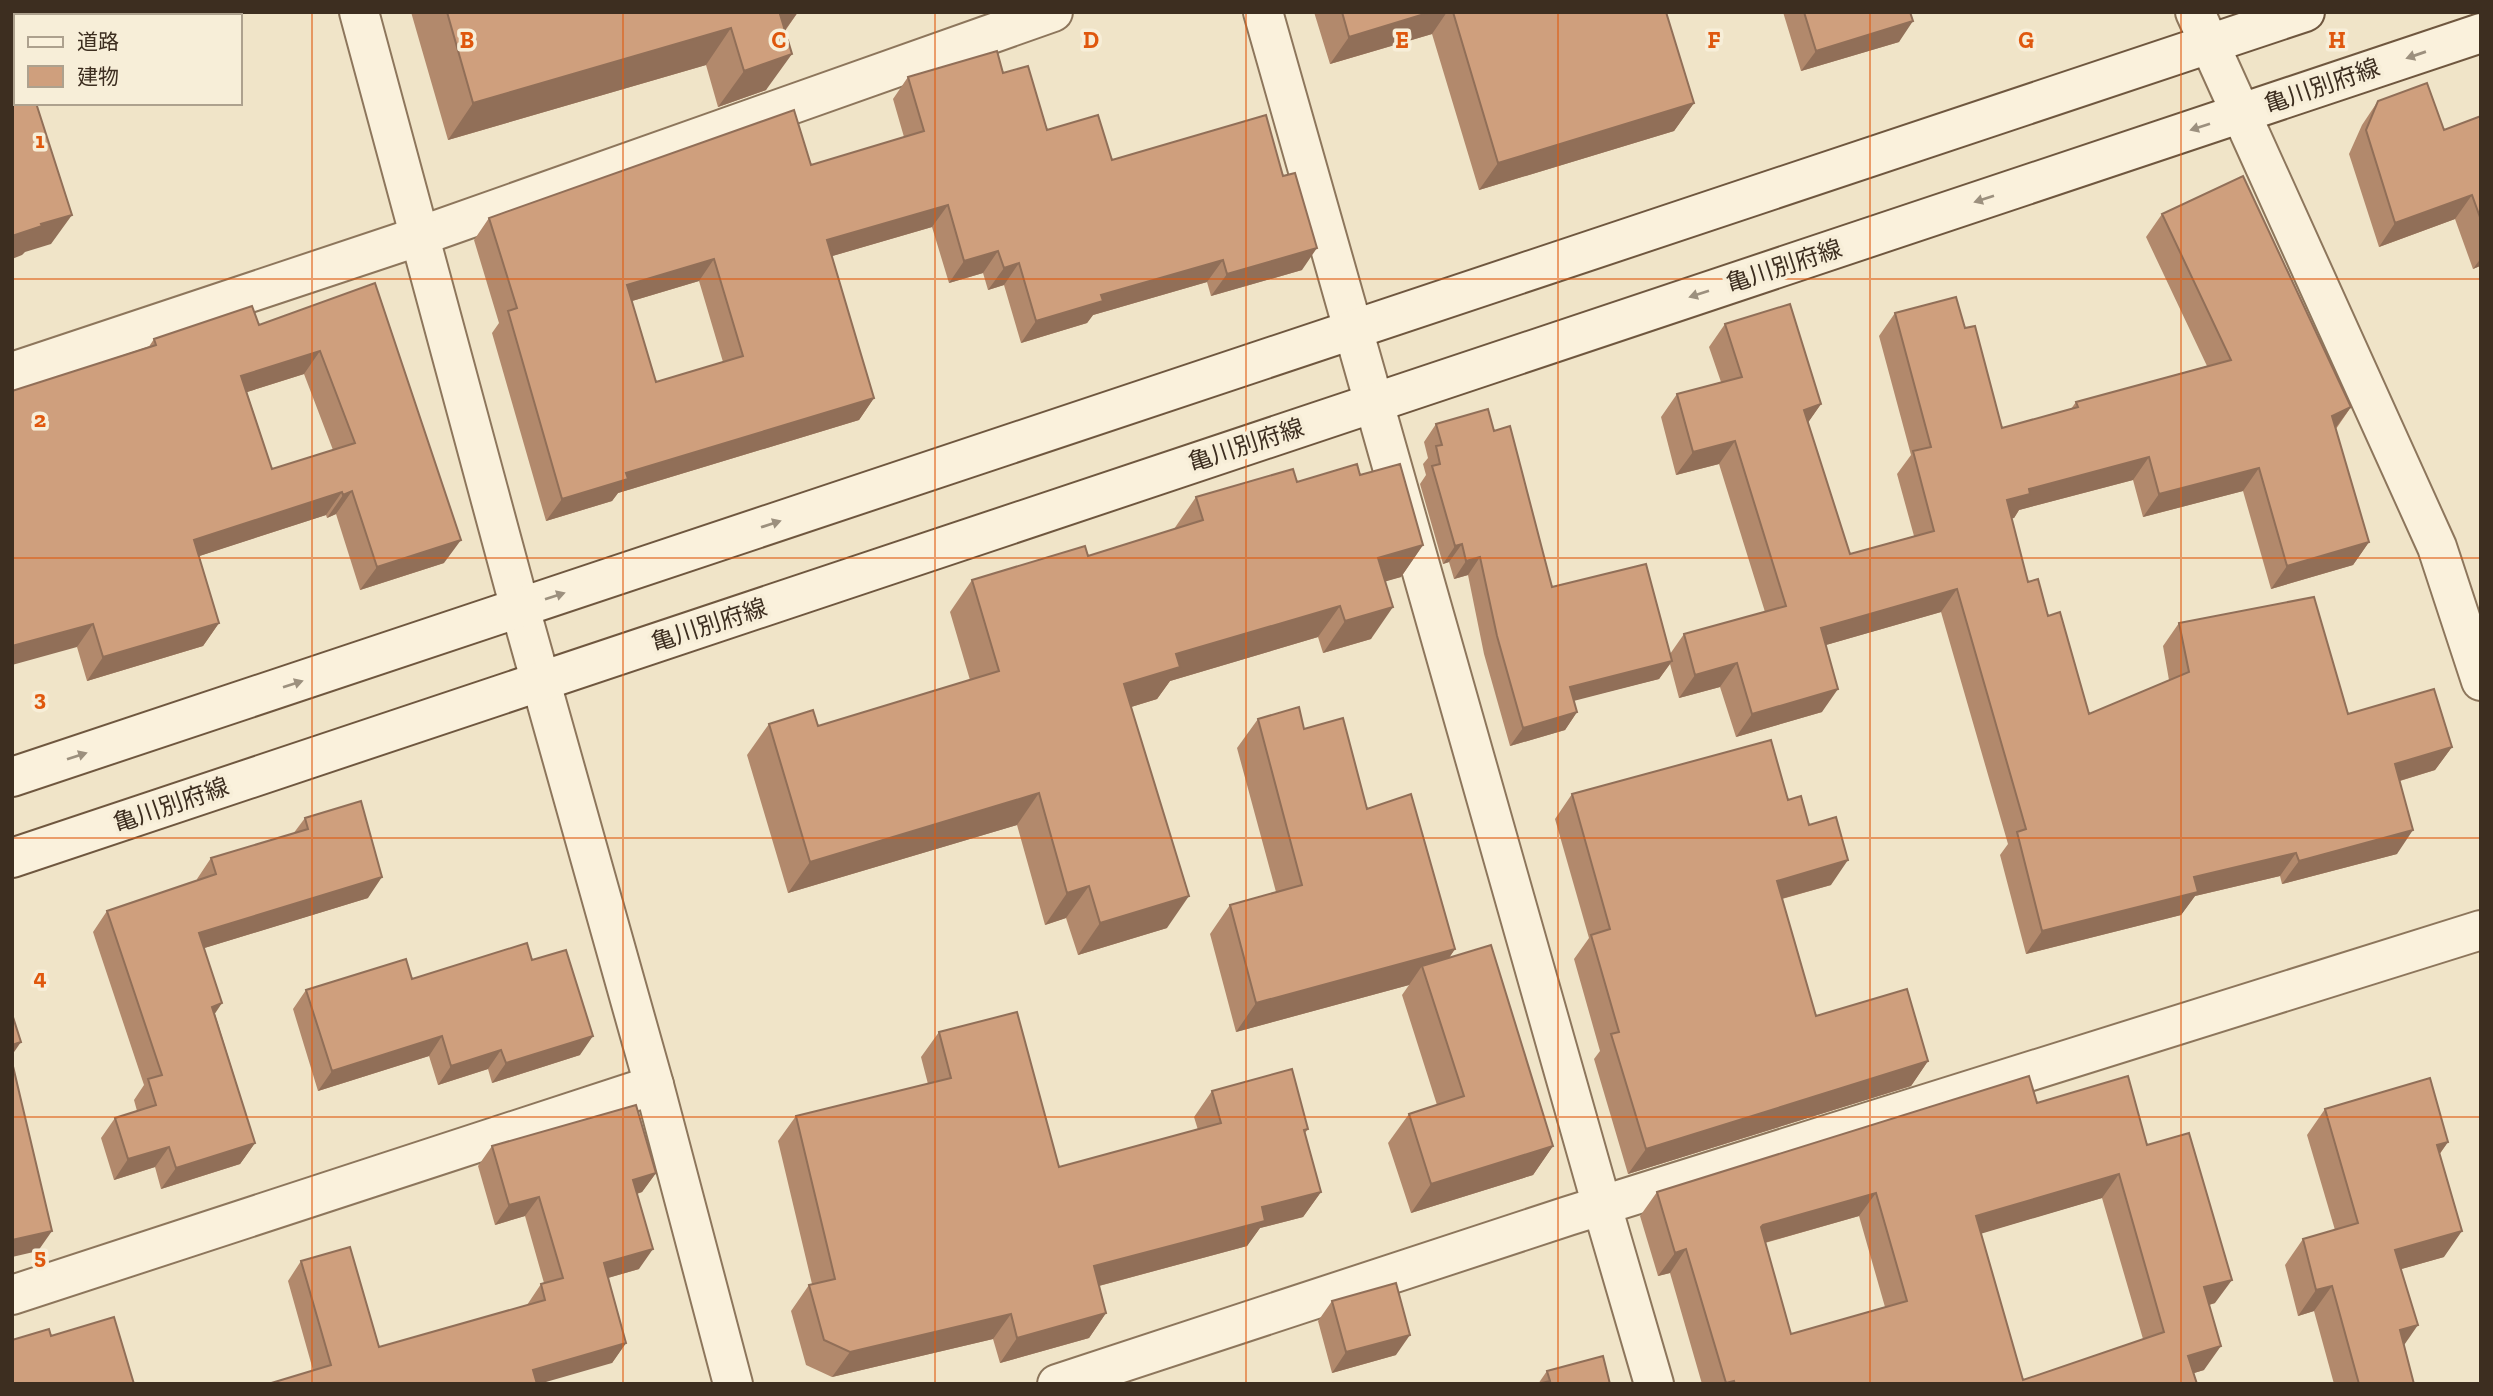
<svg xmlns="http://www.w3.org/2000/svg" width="2493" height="1396" font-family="'Zilla Slab','Noto Sans JP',serif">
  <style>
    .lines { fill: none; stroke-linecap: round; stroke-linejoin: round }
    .minor-casing { stroke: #8d765c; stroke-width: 42 }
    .tertiary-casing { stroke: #8d765c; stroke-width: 42 }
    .secondary-casing { stroke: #6f573f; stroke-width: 42 }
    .minor { stroke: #faf1dc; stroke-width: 38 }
    .tertiary { stroke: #faf1dc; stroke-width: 38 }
    .secondary { stroke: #faf1dc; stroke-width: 38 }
    .wall { fill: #b2896c; fill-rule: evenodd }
    .shaded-wall { fill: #916f58 }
    .building { fill: #cf9f7d; stroke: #916f58; stroke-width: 2; fill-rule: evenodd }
    .oneway { fill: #9c907e }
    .grid { fill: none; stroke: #df570d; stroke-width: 2; stroke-opacity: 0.55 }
    .labels { text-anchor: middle; stroke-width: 7; stroke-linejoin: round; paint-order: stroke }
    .street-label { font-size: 24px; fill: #3d2e20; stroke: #f7eed8 }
    .grid-label { font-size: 23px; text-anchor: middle; font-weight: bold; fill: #df570d; stroke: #f7eed8; stroke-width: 7; stroke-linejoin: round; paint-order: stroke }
  </style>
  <rect width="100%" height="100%" fill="#f0e4c8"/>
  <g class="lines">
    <g class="minor-casing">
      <path id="minor" d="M12,372L420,236L1053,12
        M12,1295L654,1085"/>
    </g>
    <g class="tertiary-casing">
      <path id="tertiary" d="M359,12L520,608L654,1085L733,1384
        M1263,12L1602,1206L1654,1384
        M2195,12L2437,547L2481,681
        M1057,1384L1568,1216L2481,930"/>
    </g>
    <g class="secondary-casing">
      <path id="secondary" d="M12,777L2305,12
        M12,858L2481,33"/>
    </g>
    <use href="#minor" class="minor"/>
    <use href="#tertiary" class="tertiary"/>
    <use href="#secondary" class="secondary"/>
  </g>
  <path class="wall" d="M411,12H798L785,31L766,90L718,107L706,65L448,140Z
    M1314,12H1666L1694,103L1674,131L1479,190L1432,34L1330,64Z
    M1783,12H1910L1899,42L1801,71Z
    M1003,73L1047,130L1112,160L1302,270L1211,296L1207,282L1093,315L1087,323L1021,343L1004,285L988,290L983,273L949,283L932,227L832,256L874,398L859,420L618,493L612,501L546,521L492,333L499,323L474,240L489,218L811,165L904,137L893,99L908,77ZM699,281L723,362L656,382L632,301Z
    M2378,101L2444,130L2481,116V267L2480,266L2473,269L2455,219L2379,247L2349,154L2362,125Z
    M2162,214L2351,407L2336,429L2369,542L2353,565L2271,589L2243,491L2143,517L2133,480L2019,510L2014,518H2011L2028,582L2048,616L2089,714L2169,680L2163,646L2179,623L2348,714L2452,747L2435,770L2400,781L2397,854L2282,884L2280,876L2195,896L2181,915L2026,954L2000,855L2008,844L1941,612L1826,645L1822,712L1736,737L1720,687L1679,698L1670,664L1659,679L1574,700L1577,712L1565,730L1510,746L1484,654L1468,575L1454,579L1449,562L1443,564L1420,484L1426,475L1423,464L1428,458L1424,442L1436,424L1494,431L1552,587L1670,654L1684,634L1765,612L1719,464L1676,475L1661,417L1677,394L1721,382L1709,347L1725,324L1821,404L1808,422L1850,554L1914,536L1897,474L1911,455L1879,336L1895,313L1965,328L2002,428L2071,409L2076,402L2207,366L2146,237Z
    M375,283L444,563L360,590L336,514L327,518L326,515L199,556L219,623L203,646L87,681L77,647L148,348L154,339L259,325ZM304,374L333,450L272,469L247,392Z
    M1360,475L1423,545L1401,577L1385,581L1371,639L1323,653L1318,637L1170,681L1157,699L1131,707L1167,928L1078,955L1066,918L1045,925L1017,825L788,893L747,755L769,724L818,726L970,680L950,612L972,580L1088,556L1174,529L1196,497L1297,482Z
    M1258,719L1367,809L1455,949L1449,958L1553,1146L1533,1175L1411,1213L1388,1143L1409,1114L1437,1105L1402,995L1409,985L1236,1032L1210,934L1230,905L1276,892L1237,748Z
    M1572,794L1788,800L1831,885L1782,899L1816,1016L1928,1061L1911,1086L1628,1174L1594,1059L1600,1051L1574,959L1589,938L1555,819Z
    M305,818L368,898L204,948L215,1014L255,1143L240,1164L161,1189L155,1167L114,1180L101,1138L115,1118L137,1111L134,1100L144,1085L93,932L107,911L198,881L197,879L211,858L293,834Z
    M532,960L580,1055L492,1083L488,1069L438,1085L429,1056L318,1091L293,1009L306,990L412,979Z
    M939,1032L1059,1167L1198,1130L1194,1117L1212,1091L1308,1129L1305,1133L1321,1192L1303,1217L1260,1228L1247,1246L1099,1286L1106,1313L1089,1338L1000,1363L993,1339L832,1377L806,1365L791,1311L809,1285L812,1284L778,1141L796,1116L928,1084L921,1057Z
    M2037,1103L2147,1145L2215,1303L2209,1305L2204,1370L2194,1373L2197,1384H1702L1670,1273L1658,1276L1640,1216L1657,1192ZM2102,1198L2143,1339L2023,1380L1981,1233ZM1859,1216L1885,1307L1791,1334L1765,1243Z
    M2325,1109L2448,1142L2439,1155L2444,1257L2401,1269L2404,1345L2414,1384H2334L2314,1311L2298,1316L2285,1265L2303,1239L2335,1230L2307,1135Z
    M492,1146L656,1173L642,1192L637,1194L639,1269L608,1278L626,1343L612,1363L313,1370L288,1281L301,1261L379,1347L527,1305L541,1284L544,1283L525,1216L495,1225L478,1166Z
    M1332,1301L1396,1355L1332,1373L1318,1321Z
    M1547,1371L1610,1384H1538Z"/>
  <path class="shaded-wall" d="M785,12H798L775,44L780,14Z
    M1431,12H1447L1432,34L1330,64L1349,37Z
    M1913,21L1899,42L1801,71L1816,51Z
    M731,28L706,65L448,140L473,103Z
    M792,54L766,90L718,107L744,71Z
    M1694,103L1674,131L1479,190L1498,163Z
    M2472,195L2455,219L2379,247L2395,223Z
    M948,205L932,227L812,262L827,240Z
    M72,215L51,244L25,252L22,255L12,259V236L41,224Z
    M1317,248L1302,270L1211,296L1227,274Z
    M998,251L983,273L949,283L964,261Z
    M2481,258L2480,266L2473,269Z
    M714,259L699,281L612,307L627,285Z
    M1223,260L1207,282L1093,315L1087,323L1021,343L1036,321L1101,295Z
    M1019,263L1004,285L988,290L1004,268Z
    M320,351L304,374L225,399L241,376Z
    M874,398L859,420L618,493L612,501L546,521L562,499L626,473Z
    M1821,404L1805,427L1804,410Z
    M2351,407L2334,430L2332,416Z
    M1735,441L1719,464L1676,475L1693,452Z
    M2149,457L2133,480L2019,510L2014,518L1990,524L2007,500L2029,489Z
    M2259,468L2243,491L2143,517L2159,494Z
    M352,491L336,514L327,518L343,495Z
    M342,492L326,515L178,563L194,540Z
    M461,540L444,563L360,590L377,567Z
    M2369,542L2353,565L2271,589L2287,566Z
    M1462,544L1449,562L1443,564L1455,546Z
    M1423,545L1401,577L1356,590L1378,558Z
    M1480,557L1468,575L1454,579L1466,561Z
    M1957,589L1941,612L1805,651L1821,628Z
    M1340,606L1318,637L1170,681L1157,699L1102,716L1124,684L1176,654Z
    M1393,607L1371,639L1323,653L1345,621Z
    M219,623L203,646L87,681L103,657Z
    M93,624L77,647L12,665V646Z
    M1672,661L1659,679L1558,705L1570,687Z
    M1737,663L1720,687L1679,698L1695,675Z
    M1838,689L1822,712L1736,737L1752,714Z
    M1577,712L1565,730L1510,746L1523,728Z
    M2452,747L2435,770L2379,787L2395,764Z
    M1039,793L1017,825L788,893L810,862Z
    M2413,830L2397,854L2282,884L2299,861Z
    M2296,853L2280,876L2195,896L2181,915L2026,954L2042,931L2194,877Z
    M1848,860L1831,885L1759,905L1777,881Z
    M382,877L368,898L185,954L199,933Z
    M1089,886L1066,918L1045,925L1067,893Z
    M1189,896L1167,928L1078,955L1100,923Z
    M1455,949L1435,978L1422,966L1409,985L1236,1032L1256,1003Z
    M222,1003L208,1024L212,1007Z
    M442,1036L429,1056L318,1091L332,1071Z
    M593,1036L580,1055L492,1083L506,1063Z
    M21,1042L12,1055V1045Z
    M501,1050L488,1069L438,1085L451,1066Z
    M1928,1061L1911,1086L1628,1174L1646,1149Z
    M2448,1142L2430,1167L2437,1145Z
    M255,1143L240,1164L161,1189L176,1168Z
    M1553,1146L1533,1175L1411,1213L1431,1184Z
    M169,1147L155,1167L114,1180L128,1159Z
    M656,1173L642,1192L619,1199L633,1180Z
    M2119,1174L2102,1198L1960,1240L1976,1216Z
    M1321,1192L1303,1217L1260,1228L1247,1246L1076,1292L1094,1266L1262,1207Z
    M1876,1193L1859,1216L1746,1248L1763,1225Z
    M539,1197L525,1216L495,1225L509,1205Z
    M52,1231L38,1251L12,1257V1240Z
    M2462,1231L2444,1257L2377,1276L2395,1250Z
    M653,1249L639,1269L590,1283L604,1263Z
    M1686,1249L1670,1273L1658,1276L1675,1253Z
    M2232,1280L2215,1303L2188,1311L2204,1287Z
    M2332,1286L2314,1311L2298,1316L2316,1290Z
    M1106,1313L1089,1338L1000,1363L1017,1338Z
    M1011,1314L993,1339L832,1377L850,1352Z
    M2418,1325L2400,1351V1330Z
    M1410,1335L1396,1355L1332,1373L1346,1352Z
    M626,1343L612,1363L539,1384H523L533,1370Z
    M2221,1346L2204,1370L2171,1380L2188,1356Z"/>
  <path class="building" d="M447,12H785L780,14L792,54L744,71L731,28L473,103Z
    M1342,12H1431L1349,37Z
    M1453,12H1666L1694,103L1498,163Z
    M1804,12H1910L1913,21L1816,51Z
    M12,30L16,41V103H36L72,215L41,224L42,226L12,236Z
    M997,51L1003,73L1028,66L1047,130L1098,115L1112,160L1266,115L1283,176L1295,173L1317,248L1227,274L1223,260L1101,295L1103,301L1036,321L1019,263L1004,268L998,251L964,261L948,205L827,240L874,398L626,473L628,479L562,499L508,311L517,308L489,218L794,110L811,165L924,131L908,77ZM714,259L743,356L656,382L627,285Z
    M2427,83L2444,130L2481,116V220L2472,195L2395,223L2366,130L2378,101Z
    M2243,176L2351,407L2332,416L2369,542L2287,566L2259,468L2159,494L2149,457L2029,489L2030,494L2007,500L2028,582L2038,579L2048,616L2060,612L2089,714L2189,672L2179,623L2314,597L2348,714L2434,689L2452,747L2395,764L2413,830L2299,861L2296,853L2194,877L2198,892L2042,931L2017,832L2026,829L1957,589L1821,628L1838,689L1752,714L1737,663L1695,675L1684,634L1786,606L1735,441L1693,452L1677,394L1742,377L1725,324L1790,304L1821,404L1804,410L1850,554L1934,531L1913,451L1931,447L1895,313L1956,297L1965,328L1975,326L2002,428L2078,407L2076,402L2231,360L2162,214Z
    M375,283L461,540L377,567L352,491L343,495L342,492L194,540L219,623L103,657L93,624L12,646V391L156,345L154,339L252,306L259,325ZM320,351L355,443L272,469L241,376Z
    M1488,409L1494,431L1510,426L1552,587L1646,564L1672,661L1570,687L1577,712L1523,728L1497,636L1480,557L1466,561L1462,544L1455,546L1432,466L1440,464L1436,446L1442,445L1436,424Z
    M1357,464L1360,475L1400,464L1423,545L1378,558L1393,607L1345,621L1340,606L1176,654L1180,667L1124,684L1189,896L1100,923L1089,886L1067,893L1039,793L810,862L769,724L813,710L818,726L999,671L972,580L1085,546L1088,556L1203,520L1196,497L1293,469L1297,482Z
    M1299,707L1304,729L1343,718L1367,809L1411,794L1455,949L1256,1003L1230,905L1302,885L1258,719Z
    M1771,740L1788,800L1801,796L1809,825L1836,817L1848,860L1777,881L1816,1016L1907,989L1928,1061L1646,1149L1611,1034L1619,1032L1591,935L1610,929L1572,794Z
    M361,801L382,877L199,933L222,1003L212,1007L255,1143L176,1168L169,1147L128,1159L115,1118L156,1105L148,1079L162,1075L107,911L216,874L211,858L308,829L305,818Z
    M527,943L532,960L566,950L593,1036L506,1063L501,1050L451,1066L442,1036L332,1071L306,990L406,959L412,979Z
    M1491,945L1553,1146L1431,1184L1409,1114L1464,1096L1422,966Z
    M1017,1012L1059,1167L1221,1123L1212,1091L1292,1069L1308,1129L1304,1130L1321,1192L1262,1207L1265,1221L1094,1266L1106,1313L1017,1338L1011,1314L850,1352L824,1340L809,1285L835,1279L796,1116L951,1078L939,1032Z
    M12,1014L21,1042L12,1045Z
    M12,1062L52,1231L12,1240Z
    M2029,1076L2037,1103L2128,1076L2147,1145L2189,1133L2232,1280L2204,1287L2221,1346L2188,1356L2197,1384H1735L1734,1381L1726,1383L1686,1249L1675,1253L1657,1192ZM2119,1174L2164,1332L2023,1380L1976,1216ZM1876,1193L1907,1301L1791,1334L1761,1227L1763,1225Z
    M2430,1078L2448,1142L2437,1145L2462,1231L2395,1250L2418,1325L2400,1330L2414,1384H2359L2332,1286L2316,1290L2303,1239L2358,1223L2325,1109Z
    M636,1105L656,1173L633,1180L653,1249L604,1263L626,1343L533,1370L537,1384H268L331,1365L301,1261L350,1247L379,1347L545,1300L541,1284L563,1278L539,1197L509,1205L492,1146Z
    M1396,1283L1410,1335L1346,1352L1332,1301Z
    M114,1317L134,1384H12V1340L49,1329L51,1336Z
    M1603,1356L1610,1384H1538L1550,1381L1547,1371Z"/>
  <defs><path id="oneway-solid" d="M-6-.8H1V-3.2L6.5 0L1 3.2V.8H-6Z" transform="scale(1.75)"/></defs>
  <g class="oneway">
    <use href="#oneway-solid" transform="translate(2416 55) rotate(161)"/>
    <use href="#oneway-solid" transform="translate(2200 127) rotate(162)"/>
    <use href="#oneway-solid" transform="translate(1984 199) rotate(162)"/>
    <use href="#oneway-solid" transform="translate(1699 294) rotate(162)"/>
    <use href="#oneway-solid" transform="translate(771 524) rotate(-18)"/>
    <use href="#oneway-solid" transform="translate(555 596) rotate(-18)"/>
    <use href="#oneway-solid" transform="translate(293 684) rotate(-18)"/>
    <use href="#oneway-solid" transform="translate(77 756) rotate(-18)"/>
  </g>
  <path class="grid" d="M312,12V1384M623,12V1384M935,12V1384M1246,12V1384M1558,12V1384M1870,12V1384M2181,12V1384M12,279H2481M12,558H2481M12,838H2481M12,1117H2481"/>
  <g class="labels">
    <g class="street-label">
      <text transform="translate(2322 86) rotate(-19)" y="8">亀川別府線</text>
      <text transform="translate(1784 266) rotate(-18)" y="8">亀川別府線</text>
      <text transform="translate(1246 445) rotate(-18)" y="8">亀川別府線</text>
      <text transform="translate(709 625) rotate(-18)" y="8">亀川別府線</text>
      <text transform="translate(171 805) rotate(-19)" y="8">亀川別府線</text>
    </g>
  </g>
  <g class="grid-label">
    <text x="467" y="48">B</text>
    <text x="779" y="48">C</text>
    <text x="1091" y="48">D</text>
    <text x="1402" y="48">E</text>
    <text x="1714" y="48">F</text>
    <text x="2026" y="48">G</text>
    <text x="2337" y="48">H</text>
    <text x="40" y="148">1</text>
    <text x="40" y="427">2</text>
    <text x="40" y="706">3</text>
    <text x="40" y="985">4</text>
    <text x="40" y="1264">5</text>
  </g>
  <rect width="2493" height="1396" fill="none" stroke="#3d2e20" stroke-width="28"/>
  <rect x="14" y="14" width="228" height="91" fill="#f7eed8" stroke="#ada18e" stroke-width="2"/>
  <rect x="28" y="37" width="35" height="10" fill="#faf1dc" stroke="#ada18e" stroke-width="2"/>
  <text x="77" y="49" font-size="21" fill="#3d2e20">道路</text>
  <rect x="28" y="66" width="35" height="21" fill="#cf9f7d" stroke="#ada18e" stroke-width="2"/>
  <text x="77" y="84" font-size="21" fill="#3d2e20">建物</text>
</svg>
